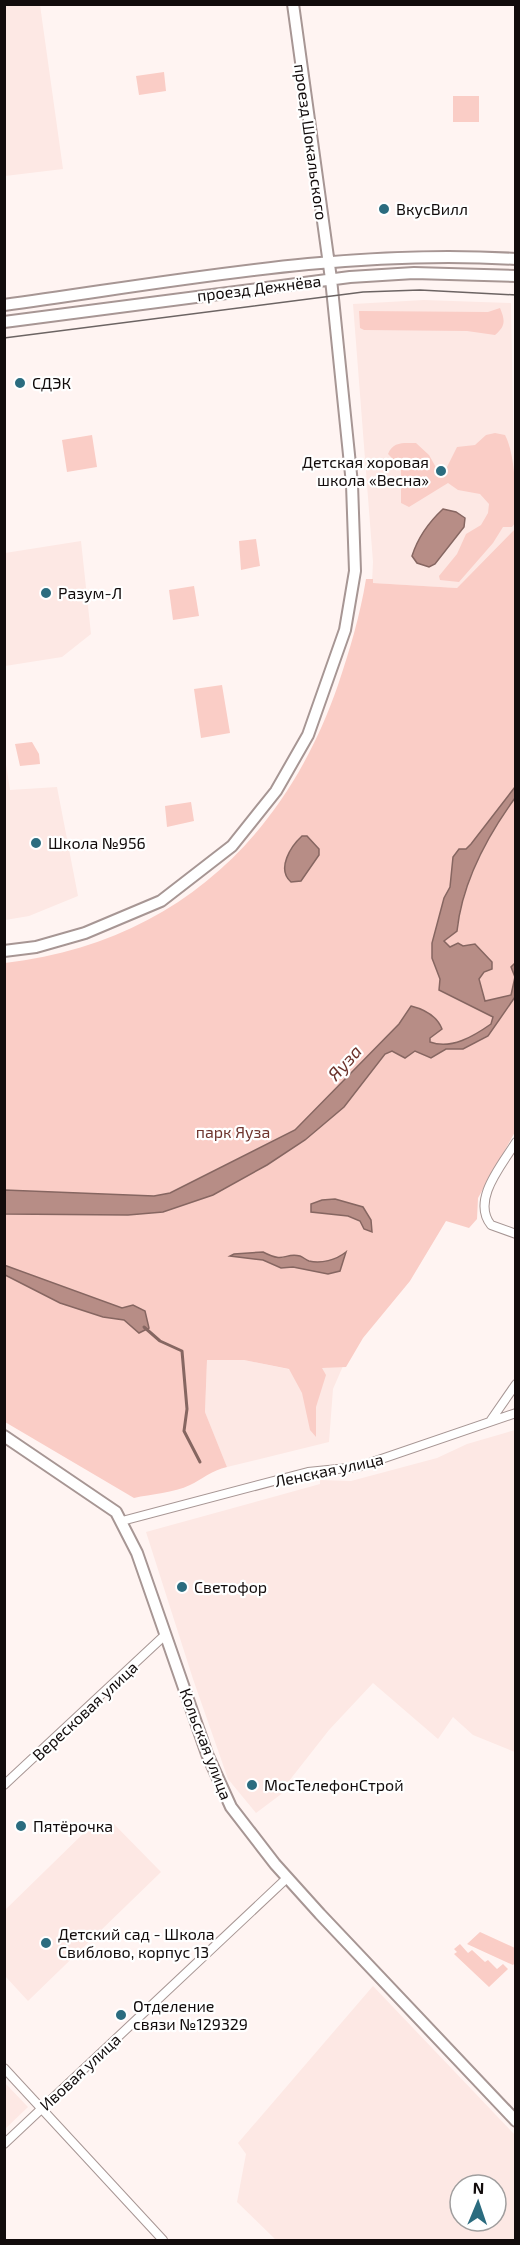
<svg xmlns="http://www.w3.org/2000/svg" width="520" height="2245" font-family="'Exo 2',sans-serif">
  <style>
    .built { fill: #fde8e4; fill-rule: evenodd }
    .green { fill: #facdc6 }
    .water { fill: #b78d86; stroke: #866661; stroke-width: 1.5 }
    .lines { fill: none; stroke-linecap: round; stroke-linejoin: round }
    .stream { stroke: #866661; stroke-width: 3 }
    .street-casing { stroke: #a79694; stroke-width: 10 }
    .secondary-casing { stroke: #a79694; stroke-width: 14 }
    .street { stroke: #fff; stroke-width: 8 }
    .secondary { stroke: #fff; stroke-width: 10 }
    .tram { stroke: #6c6463; stroke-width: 1.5 }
    .poi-dot { fill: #2b6c7f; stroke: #fff; stroke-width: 2 }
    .labels { text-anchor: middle; stroke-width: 4.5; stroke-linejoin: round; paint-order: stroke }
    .street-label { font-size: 16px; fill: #120c0c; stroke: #fff }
    .poi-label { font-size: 16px; fill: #120c0c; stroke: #fff; text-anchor: start }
    .park-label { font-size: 16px; fill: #6f362f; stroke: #fff }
    .water-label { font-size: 18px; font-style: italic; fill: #6c332c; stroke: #fff }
  </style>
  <rect width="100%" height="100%" fill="#fff4f2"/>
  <path class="built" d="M4,5H40L63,169L5,176Z
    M424,300L511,303L515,529L457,588L372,583L373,562L353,304Z
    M81,541L91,634L62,657L5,666V553Z
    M5,758L10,790L57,787L78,896L29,916L5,920Z
    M207,1360H244L292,1370L343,1366L333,1389L329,1442L227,1467L205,1412Z
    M515,1430V1752L473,1735L453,1717L438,1739L373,1683L329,1730L289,1781L292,1786L256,1813L228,1779L193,1679L146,1532L320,1484V1480L351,1481L437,1458L467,1444Z
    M111,1821L161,1872L28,2001L5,1976V1910L91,1826L98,1833Z
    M373,1986L515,2135V2240H276L237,2202L246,2154L238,2143ZM460,2185H496V2221H460Z
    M5,2083L28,2107L5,2129Z"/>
  <path class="green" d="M164,72L166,91L139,95L136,76Z
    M453,96H479V122H453Z
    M500,308C505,320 506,326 495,335L467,331L364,330L360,328L359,311L488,312Z
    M495,433L505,435C516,456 516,499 515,523L512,527H503L493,543L459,582L440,580L439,576L457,554L466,534L481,525L488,513L489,504L480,494L458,490L448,483L409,507L401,503V467L388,454C393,441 404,443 416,443L429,455L438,471L447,467L457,447L475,445L486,435Z
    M92,435L97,467L67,472L62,440Z
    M515,529V1132L478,1198L477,1219L469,1228L446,1221L410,1281L363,1338L346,1367L322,1368L326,1375L316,1407V1437L310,1430L302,1393L289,1369L244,1360H207L205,1412L227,1467C212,1470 201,1480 190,1485C174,1493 151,1494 134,1498L5,1422V963C172,943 284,841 338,685C350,649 360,616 366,579H373V583L457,588Z
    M256,539L260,566L241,570L239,541Z
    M194,586L199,616L173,620L169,590Z
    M222,685L230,733L201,738L194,689Z
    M32,742L39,754L40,764L20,766L15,744Z
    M191,802L194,821L167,827L165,806Z
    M480,1932L515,1948V1963L513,1965L467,1944Z
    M460,1944L468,1953L472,1950L485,1962L488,1960L497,1969L503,1964L508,1969L489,1987L454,1954L457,1952L454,1949Z"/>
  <path class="water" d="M443,509L456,512L465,518L464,527L435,564L429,567L417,563L412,556C418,537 429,522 443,509Z
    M515,787V798C486,838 462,883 457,931L444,941L450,947L458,943L463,946L475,944L492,962V969L484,972L479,979L485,1001L511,995L515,977L511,967L515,963V997L488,1036L463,1049H446L431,1058L415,1051L405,1058L392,1051L385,1054L344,1107L305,1140L267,1165L213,1195L163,1212L128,1215L5,1214V1190L154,1196L170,1193L295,1130L399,1024L411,1006C423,1009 437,1016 442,1029L430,1038V1042C451,1050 474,1036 491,1024L493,1017L439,990L440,979L432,958V943L444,898L450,887L453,857L459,849H466L471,844Z
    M302,836H307L319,849V855L301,881L291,882C276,869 291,846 302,836Z
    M335,1199L363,1207L371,1220L372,1232L364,1229L360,1221L348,1216L311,1212V1204L322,1200Z
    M263,1252C286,1264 284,1252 300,1256C303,1257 306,1260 309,1261C321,1264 336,1260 346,1252L340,1271L328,1274L293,1267L281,1268L263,1260L230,1256L234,1254Z
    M4,1265L122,1308L133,1305L145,1311L149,1328L139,1333L124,1320L103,1317L60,1303L5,1275Z"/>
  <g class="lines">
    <path class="stream" d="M144,1327L160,1341L182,1351L187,1409L184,1431L200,1462"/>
    <g class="street-casing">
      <path id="street" d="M516,1142C502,1165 471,1200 491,1225L516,1234
        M491,1420L516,1384
        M122,1521L308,1472L358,1467L516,1413
        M4,1785L165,1635
        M4,2068L163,2240
        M4,2144L287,1878"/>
    </g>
    <g class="secondary-casing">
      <path id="secondary" d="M4,305C173,282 345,248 516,259
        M4,322L350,277L414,273L516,276
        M4,951L36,947L85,933L161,901L232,846L276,791L308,735L345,630L355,571L352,484L331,279L293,4
        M4,1436L116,1512L137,1553L207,1754L231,1807L275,1864L320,1914L516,2121"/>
    </g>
    <use href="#street" class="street"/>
    <use href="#secondary" class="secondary"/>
    <path class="tram" d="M4,338L363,292L420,290L516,295"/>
  </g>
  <g class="poi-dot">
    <circle cx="384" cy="209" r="6"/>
    <circle cx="20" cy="383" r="6"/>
    <circle cx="441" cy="471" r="6"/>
    <circle cx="46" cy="593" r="6"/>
    <circle cx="36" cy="843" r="6"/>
    <circle cx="182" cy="1587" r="6"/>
    <circle cx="252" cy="1785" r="6"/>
    <circle cx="21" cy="1826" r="6"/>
    <circle cx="46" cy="1943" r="6"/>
    <circle cx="121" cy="2015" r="6"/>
  </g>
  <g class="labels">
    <g class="street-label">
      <text transform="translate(311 142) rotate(82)" y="6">проезд Шокальского</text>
      <text transform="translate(259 288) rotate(-7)" y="6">проезд Дежнёва</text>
      <text transform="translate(329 1470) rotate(-12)" y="6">Ленская улица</text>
      <text transform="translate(85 1711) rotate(-43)" y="6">Вересковая улица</text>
      <text transform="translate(206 1744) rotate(69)" y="6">Кольская улица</text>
      <text transform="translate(80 2072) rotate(-43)" y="6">Ивовая улица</text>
    </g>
    <g class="poi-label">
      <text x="396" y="215">ВкусВилл</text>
      <text x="32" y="389">СДЭК</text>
      <text x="429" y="468" text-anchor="end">Детская хоровая<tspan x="429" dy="18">школа «Весна»</tspan></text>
      <text x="58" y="599">Разум-Л</text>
      <text x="48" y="849">Школа №956</text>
      <text x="194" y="1593">Светофор</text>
      <text x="264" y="1791">МосТелефонСтрой</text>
      <text x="33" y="1832">Пятёрочка</text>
      <text x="58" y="1940">Детский сад - Школа<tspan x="58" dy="18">Свиблово, корпус 13</tspan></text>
      <text x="133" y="2012">Отделение<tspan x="133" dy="18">связи №129329</tspan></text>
    </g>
    <g class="park-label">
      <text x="233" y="1138">парк Яуза</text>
    </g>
    <g class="water-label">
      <text transform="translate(345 1063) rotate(-48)" y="6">Яуза</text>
    </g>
  </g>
  <rect width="520" height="2245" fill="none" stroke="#120c0c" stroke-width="12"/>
  <g transform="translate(478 2203) rotate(2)"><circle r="28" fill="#ffffff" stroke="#a09e9e" stroke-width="1.5"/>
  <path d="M0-4.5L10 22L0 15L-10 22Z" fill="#2b6c7f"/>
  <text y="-9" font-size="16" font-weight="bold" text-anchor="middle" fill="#120c0c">N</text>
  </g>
</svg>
